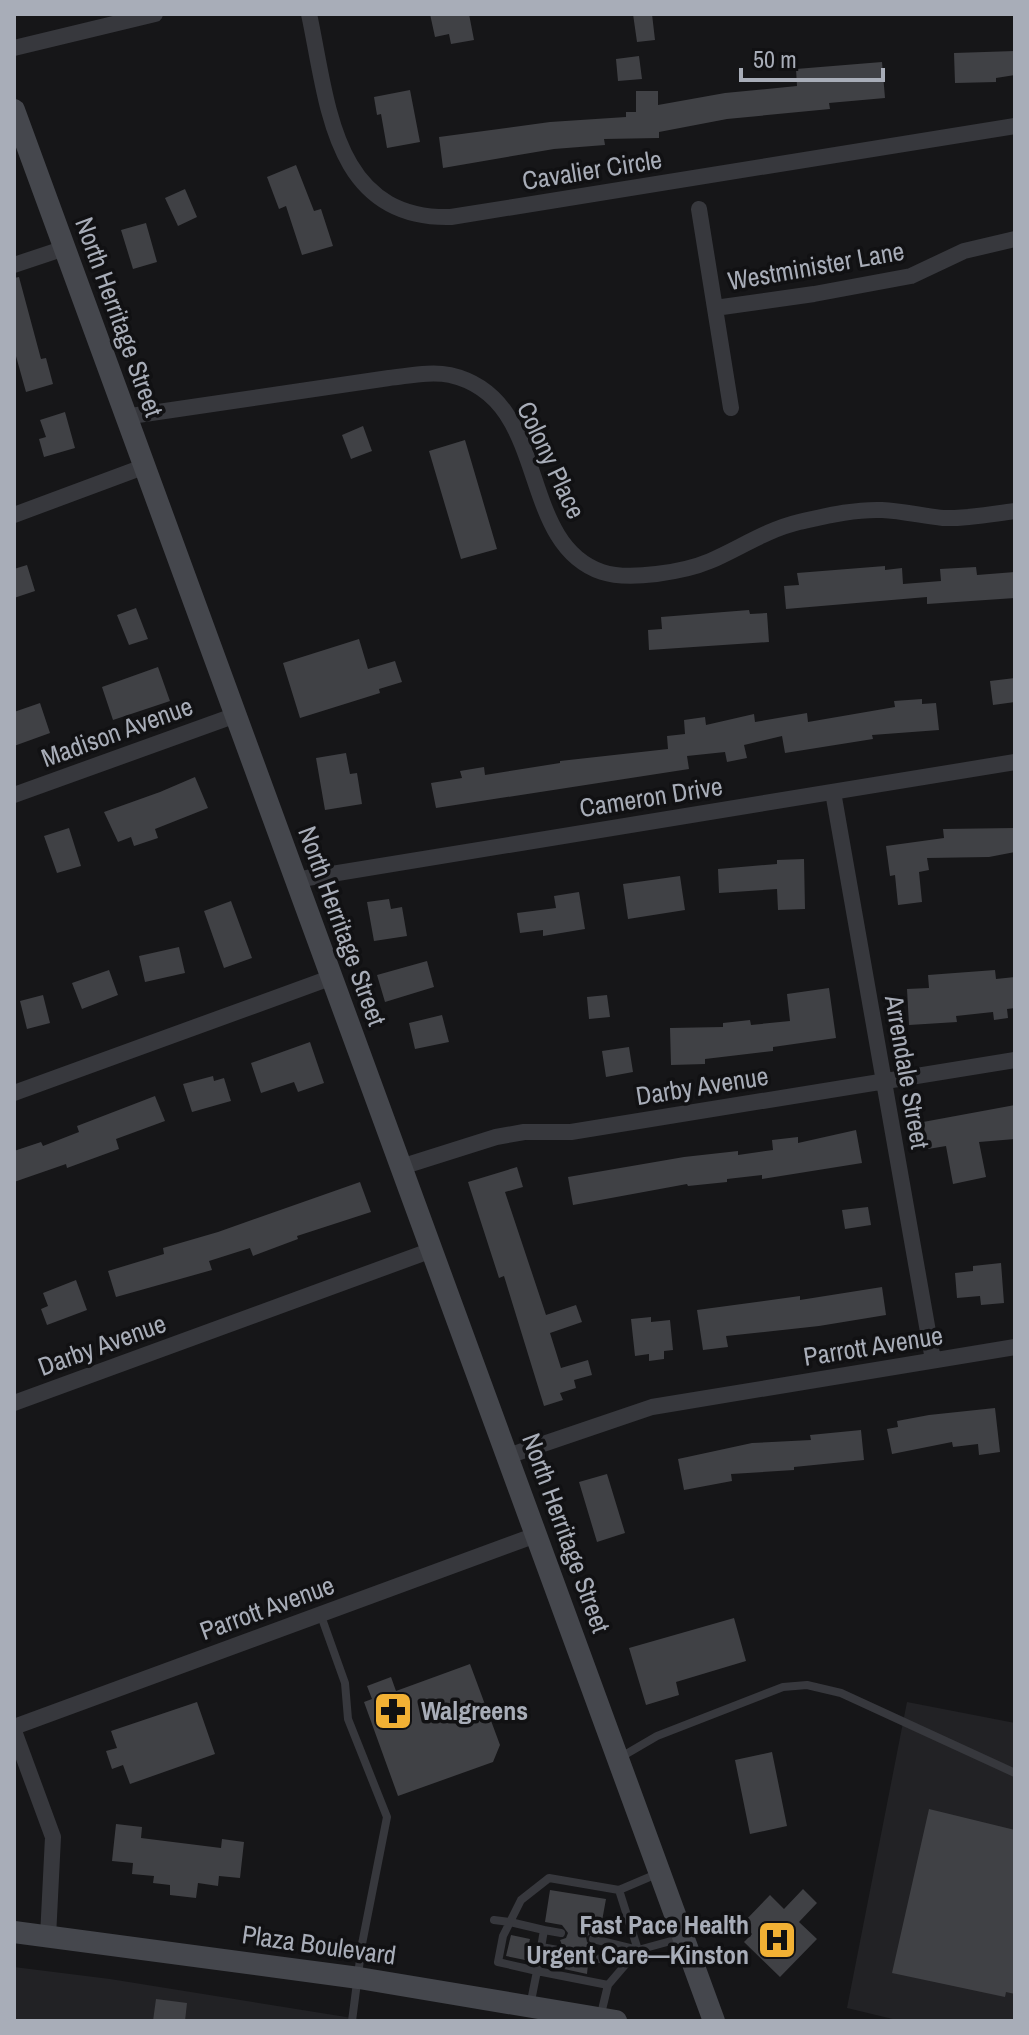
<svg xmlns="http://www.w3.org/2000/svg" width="1029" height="2035" font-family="'Archivo Narrow',sans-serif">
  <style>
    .built { fill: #222225 }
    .building { fill: #404145 }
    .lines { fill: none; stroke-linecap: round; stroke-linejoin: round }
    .lane { stroke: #37383d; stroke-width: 8 }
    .street { stroke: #37383d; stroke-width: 16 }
    .secondary { stroke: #45474d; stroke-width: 22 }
    .labels { text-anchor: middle; stroke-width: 7; stroke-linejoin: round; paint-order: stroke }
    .street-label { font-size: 26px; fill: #a8adb8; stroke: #111113 }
    .poi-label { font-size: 26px; font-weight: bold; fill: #a8adb8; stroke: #111113; text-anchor: start }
  </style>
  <rect width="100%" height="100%" fill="#161618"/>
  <path class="built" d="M907,1702L1015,1723V2021H901L847,2008Z
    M14,1967L110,1979L371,2021H14Z"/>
  <path class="building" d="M430,14H469L474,40L451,44L449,34L435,37Z
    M633,14H652L655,40L637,42Z
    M1015,51V75L996,78V82L955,83L954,53Z
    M639,56L642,79L618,81L616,59Z
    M882,62L885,98L829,103L830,109L727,119L659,132V138L604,139L605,145L554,149L443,168L439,137L550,122L626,117V112H636V91H658V105L725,93L797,86L796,69Z
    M410,90L420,142L387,148L381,114L377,115L374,97Z
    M296,165L314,211L321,209L333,246L302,255L286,206L279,209L267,177Z
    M185,189L197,217L178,226L165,198Z
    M146,223L157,262L133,269L121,230Z
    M19,277L41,359L46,358L53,384L26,392L14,349V278Z
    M65,412L75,448L44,457L39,439L46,437L40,420Z
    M363,426L372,451L351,459L342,435Z
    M465,440L497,549L461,559L429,451Z
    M27,565L35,591L14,598V569Z
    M885,566V570L902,568L903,584L941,581L940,569L976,567L977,575L1015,572V598L927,604V597L786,609L784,586L799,585L797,573Z
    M136,608L148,639L129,645L117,615Z
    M749,610L750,614L767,613L769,642L649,650L648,630L662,629L661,617Z
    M359,639L368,669L395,661L402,682L379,689L380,693L300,718L283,663Z
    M158,667L170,701L113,720L102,687Z
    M1015,678V702L993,705L990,681Z
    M922,699V704L936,703L939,730L872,735L873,739L785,753L782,736L744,745L747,758L727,762L725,752L687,756L689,769L436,808L431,783L462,778L460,771L484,767L485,775L560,763V761L668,749L667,736L685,734L684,720L705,717L706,725L754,714L755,722L807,713L808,722L895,707L894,701Z
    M40,703L50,733L14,746V712Z
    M346,753L350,774L357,773L362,804L325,810L316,758Z
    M195,777L208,808L155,829L158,838L134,846L131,837L118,842L104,812L160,792Z
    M69,828L81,866L57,873L44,836Z
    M1015,828V852L989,857L927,858L929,870L919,872L922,902L898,905L895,875L890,876L886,846L944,838L943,829Z
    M804,859L805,909L778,910L777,889L719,893L718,869L777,864V860Z
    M680,876L685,910L628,919L623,884Z
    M579,892L585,929L543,936V930L520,933L517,913L556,908L554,896Z
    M389,899L391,909L402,907L407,936L374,941L367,902Z
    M231,901L252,958L224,968L204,911Z
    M179,947L185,973L145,982L139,956Z
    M427,961L434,987L385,1002L377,975Z
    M109,970L118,995L82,1009L72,983Z
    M995,970L996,979L1015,977V1008L1007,1009L1008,1018L994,1020L993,1012L956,1016L957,1022L909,1025L907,989L929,988L928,975Z
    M829,988L836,1038L773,1047V1051L705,1059V1064L671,1065L670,1028L723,1027V1023L750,1020L751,1025L790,1021L787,994Z
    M43,995L50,1023L27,1029L20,1001Z
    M607,995L610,1017L589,1019L587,997Z
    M442,1015L449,1042L415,1049L409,1023Z
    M310,1042L324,1083L298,1092L294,1082L261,1093L251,1063Z
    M629,1047L633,1072L606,1077L602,1051Z
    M213,1076L214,1081L224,1078L231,1101L192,1112L183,1084Z
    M155,1096L165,1121L116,1139L119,1149L67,1168L66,1164L14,1182V1151L41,1142L43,1146L79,1132L77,1126Z
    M1015,1105V1139L979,1142L986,1177L953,1184L946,1146L928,1149L923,1122Z
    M856,1130L862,1163L762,1179V1175L727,1179V1182L688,1186L687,1184L573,1205L568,1177L684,1157L738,1151V1155L773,1150L772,1140L798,1137V1143Z
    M517,1167L523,1187L505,1192L546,1315L576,1305L582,1322L550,1333L561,1368L588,1360L592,1375L574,1380L576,1388L560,1393L563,1400L544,1406L504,1276L499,1278L468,1182Z
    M360,1182L371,1212L297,1236L298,1239L253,1256L250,1248L209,1261L212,1270L116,1297L108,1271L164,1254L163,1248L218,1232Z
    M868,1207L871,1225L845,1229L842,1210Z
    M1001,1263L1004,1303L981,1305L980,1296L957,1298L955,1273L973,1271V1266Z
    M76,1280L87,1310L47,1325L41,1309L48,1306L43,1293Z
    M882,1287L886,1315L819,1326L726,1336L728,1347L703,1350L697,1310L800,1296V1300Z
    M651,1317V1322L670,1320L673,1350L664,1351V1359L649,1361V1354L635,1356L631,1319Z
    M995,1408L1000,1452L979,1455L978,1444L953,1447L952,1442L892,1454L887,1429L898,1427L897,1421L929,1415Z
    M861,1430L864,1460L794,1467V1470L731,1474L732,1481L684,1490L678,1459L752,1443L811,1440L810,1435Z
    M607,1474L625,1533L597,1542L579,1482Z
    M734,1618L746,1661L676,1682L679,1695L646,1705L629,1648Z
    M470,1664L500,1745L493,1762L398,1796L364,1702L372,1699L367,1686L391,1677L396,1691Z
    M197,1702L215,1754L130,1784L123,1765L112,1769L106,1751L117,1748L111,1731Z
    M772,1752L787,1826L750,1834L735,1760Z
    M929,1809L1015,1830V1994L1006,1992L1005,1997L892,1973Z
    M116,1824L142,1827L141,1838L221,1848L222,1839L244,1842L240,1878L219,1876L218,1886L198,1883L196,1898L170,1895V1885L153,1883L154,1876L132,1874L133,1863L112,1861Z
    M803,1889L817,1903L799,1922L817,1939L780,1977L744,1942L752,1934L742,1924L770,1895L784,1909Z
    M550,1890L606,1899L600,1932L595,1931L586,1937L587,1942L592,1946L591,1950L585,1952L583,1956L588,1964L587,1974L555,1967L557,1957L565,1952L560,1940L566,1938L568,1933L562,1925L545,1922Z
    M511,1935L530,1939L525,1960L506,1956Z
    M156,1999L187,2003L185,2021H153Z"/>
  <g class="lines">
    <path class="lane" d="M320,1613L345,1683L348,1719L387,1817L362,1944L352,2021
      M621,1757L657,1736L783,1687L807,1685L841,1693L1015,1773
      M619,1890L638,1950L682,1938
      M494,1920L510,1922L521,1900L549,1878L619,1890L659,1873
      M510,1922L544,1930L537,1971L498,1962L503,1936Z
      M544,1930L561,1933
      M593,1939L638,1950L608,1985L600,2018
      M541,1947L558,1950
      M590,1957L626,1964
      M530,2006L537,1971L608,1985"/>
    <path class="street" d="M309,14C328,102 332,220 451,217L1015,126
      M14,48L155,14
      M699,209L731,408
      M14,265L65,248
      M715,308L814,294L911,276L964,251L1015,239
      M124,417L389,378C409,376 430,371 450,375C552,398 515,542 602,572C629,581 684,572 710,561C740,548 766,530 799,522C826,516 854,509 882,510C903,511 923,516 943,518C967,519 991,514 1015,511
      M14,515L143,467
      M833,792L933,1360
      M14,795L236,715
      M295,880L1015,762
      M14,1093L330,978
      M401,1167L496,1137L524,1132H571L1015,1060
      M14,1403L432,1250
      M508,1456L652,1407L1015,1347
      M14,1727L536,1535
      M14,1731L53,1837L48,1937"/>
    <path class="secondary" d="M14,110L714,2021
      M14,1932L359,1978L616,2021"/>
  </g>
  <defs>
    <g id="pharmacy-square" transform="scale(2)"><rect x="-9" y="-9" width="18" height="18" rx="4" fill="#f2b134" stroke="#111113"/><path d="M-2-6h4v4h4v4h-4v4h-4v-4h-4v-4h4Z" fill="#111"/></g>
    <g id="hospital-square" transform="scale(2)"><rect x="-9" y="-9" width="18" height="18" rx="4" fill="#f2b134" stroke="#111113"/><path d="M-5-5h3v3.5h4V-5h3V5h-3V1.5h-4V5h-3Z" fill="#111"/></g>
  </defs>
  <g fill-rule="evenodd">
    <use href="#pharmacy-square" x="393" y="1711"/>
    <use href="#hospital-square" x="777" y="1940"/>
  </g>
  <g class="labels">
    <g class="street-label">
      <text transform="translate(592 170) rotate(-9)" y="9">Cavalier Circle</text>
      <text transform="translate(816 266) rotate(-10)" y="9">Westminister Lane</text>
      <text transform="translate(119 317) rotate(70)" y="9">North Herritage Street</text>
      <text transform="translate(551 460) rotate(65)" y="9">Colony Place</text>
      <text transform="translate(117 732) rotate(-20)" y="9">Madison Avenue</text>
      <text transform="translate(651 797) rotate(-9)" y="9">Cameron Drive</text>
      <text transform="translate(342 926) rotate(70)" y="9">North Herritage Street</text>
      <text transform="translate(907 1072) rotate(80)" y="9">Arrendale Street</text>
      <text transform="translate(702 1086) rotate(-9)" y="9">Darby Avenue</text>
      <text transform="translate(102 1345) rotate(-20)" y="9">Darby Avenue</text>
      <text transform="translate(873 1346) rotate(-9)" y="9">Parrott Avenue</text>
      <text transform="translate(566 1533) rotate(70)" y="9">North Herritage Street</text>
      <text transform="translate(267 1608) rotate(-20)" y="9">Parrott Avenue</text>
      <text transform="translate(319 1945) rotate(8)" y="9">Plaza Boulevard</text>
    </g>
    <g class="poi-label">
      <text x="421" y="1720">Walgreens</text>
      <text x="749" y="1934" text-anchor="end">Fast Pace Health<tspan x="749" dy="30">Urgent Care—Kinston</tspan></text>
    </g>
  </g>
  <rect width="1029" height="2035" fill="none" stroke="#a8adb8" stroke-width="32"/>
  <path d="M741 68v12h142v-12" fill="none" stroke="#a8adb8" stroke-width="4"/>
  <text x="753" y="68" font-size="24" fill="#a8adb8" stroke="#111113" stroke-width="6" paint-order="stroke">50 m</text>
</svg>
